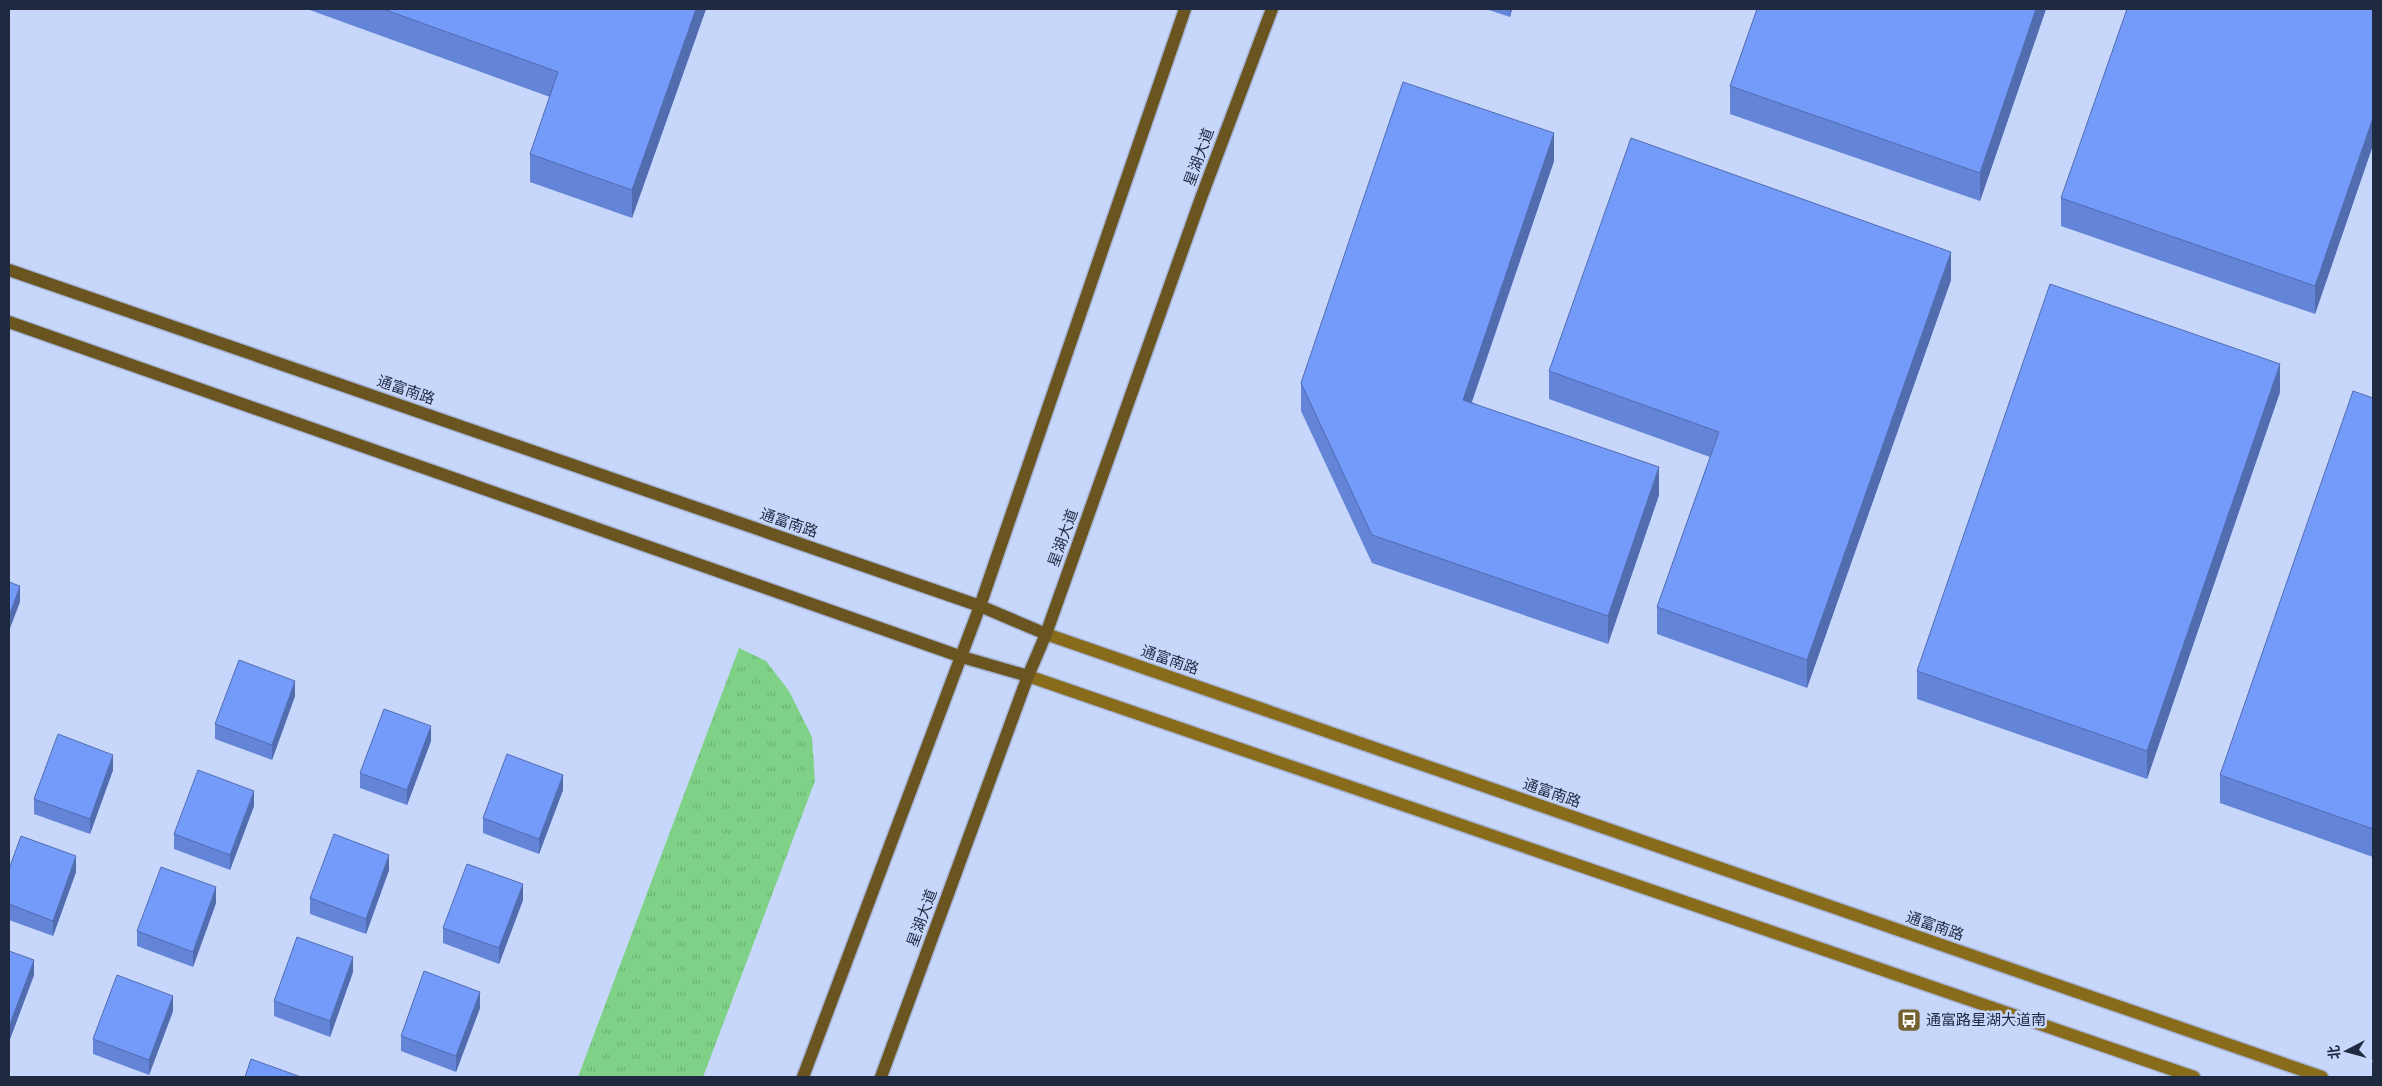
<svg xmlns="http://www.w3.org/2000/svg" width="2382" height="1086" font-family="'Nunito Sans','Noto Sans SC',sans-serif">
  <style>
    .grass { fill: url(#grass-tufts) }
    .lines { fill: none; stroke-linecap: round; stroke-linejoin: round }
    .secondary-casing { stroke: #a5b4d6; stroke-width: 15 }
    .primary-casing { stroke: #a5b4d6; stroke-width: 15 }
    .secondary { stroke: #896b1c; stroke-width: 12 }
    .primary { stroke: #6a5520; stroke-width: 12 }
    .wall { fill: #6484d7 }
    .shaded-wall { fill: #516caf }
    .building { fill: #749afa; stroke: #516caf }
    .labels { text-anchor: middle; stroke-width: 5; stroke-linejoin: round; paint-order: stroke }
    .street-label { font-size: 15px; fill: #1f2940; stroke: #c7d7fc }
    .poi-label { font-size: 15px; fill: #1f2940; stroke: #c7d7fc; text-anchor: start }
  </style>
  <defs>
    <pattern id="grass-tufts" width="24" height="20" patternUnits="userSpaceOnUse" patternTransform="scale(1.25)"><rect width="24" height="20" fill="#7ed186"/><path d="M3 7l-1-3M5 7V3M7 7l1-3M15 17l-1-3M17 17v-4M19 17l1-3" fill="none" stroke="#6cb375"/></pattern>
  </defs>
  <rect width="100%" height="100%" fill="#c7d7fc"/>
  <path class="grass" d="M739,648L766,661L789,691L812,737L815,781L703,1077H578Z"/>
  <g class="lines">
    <g class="secondary-casing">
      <path id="secondary" d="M1046,634L2322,1077
        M1028,676L2194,1077"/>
    </g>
    <g class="primary-casing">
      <path id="primary" d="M9,270L980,606L1046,634
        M9,322L962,657L1028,676
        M803,1077L980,606L1185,9
        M881,1077L1028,676L1046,634L1201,198L1272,9"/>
    </g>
    <use href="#secondary" class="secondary"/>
    <use href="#primary" class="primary"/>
  </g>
  <path class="wall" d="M307,9H706L632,218L530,182V154L550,97Z
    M1486,9H1512L1510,17Z
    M1757,9H2046L1980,201L1730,114V86Z
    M2373,9V145L2315,314L2061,226V198Z
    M1554,161L1472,402L1659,495L1608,644L1372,563L1301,411V383Z
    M1951,280L1807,688L1657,634V607L1710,457L1549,399V371Z
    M2280,392L2147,779L1917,699V671Z
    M2373,398V857L2220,803V775Z
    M295,696L272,760L215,739V724Z
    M431,741L407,805L360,788V773Z
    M113,770L90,834L34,814V799Z
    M563,790L539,854L483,833V818Z
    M254,806L230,870L174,849V834Z
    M9,869L76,872L53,936L9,920Z
    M389,870L366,934L310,914V898Z
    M523,900L499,964L443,943V928Z
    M216,903L193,967L137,946V931Z
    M9,951L34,975L10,1039H9Z
    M353,972L330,1037L274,1016V1001Z
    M480,1008L456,1072L401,1051V1036Z
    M173,1011L149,1075L93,1054V1039Z"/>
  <path class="shaded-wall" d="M696,9H706L632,218V190Z
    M1510,9H1512L1510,17Z
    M2036,9H2046L1980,201V173Z
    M2373,118V145L2315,314V286Z
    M1554,133V161L1463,427V400Z
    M1951,252V280L1807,688V660Z
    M2280,364V392L2147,779V751Z
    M1659,467V495L1608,644V616Z
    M20,586V602L9,631V616Z
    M295,681V696L272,760V745Z
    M431,726V741L407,805V790Z
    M113,755V770L90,834V819Z
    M563,775V790L539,854V839Z
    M254,791V806L230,870V855Z
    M389,855V870L366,934V919Z
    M76,856V872L53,936V921Z
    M523,884V900L499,964V948Z
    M216,887V903L193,967V952Z
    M353,957V972L330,1037V1021Z
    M34,960V975L10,1039V1024Z
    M480,992V1008L456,1072V1056Z
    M173,996V1011L149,1075V1060Z"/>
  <path class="building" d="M383,9H696L632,190L530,154L558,72Z
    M1757,9H2036L1980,173L1730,86Z
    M2127,9H2373V118L2315,286L2061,198Z
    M1403,82L1554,133L1463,400L1659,467L1608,616L1372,535L1301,383Z
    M1631,138L1951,252L1807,660L1657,607L1719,432L1549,371Z
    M2050,284L2280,364L2147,751L1917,671Z
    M2353,391L2373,398V829L2220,775Z
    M9,582L20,586L9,616Z
    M239,660L295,681L272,745L215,724Z
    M384,709L431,726L407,790L360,773Z
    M58,734L113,755L90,819L34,799Z
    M507,754L563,775L539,839L483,818Z
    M198,770L254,791L230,855L174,834Z
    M334,834L389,855L366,919L310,898Z
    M21,836L76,856L53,921L9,904V869Z
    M467,864L523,884L499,948L443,928Z
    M161,867L216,887L193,952L137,931Z
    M297,937L353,957L330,1021L274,1001Z
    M9,951L34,960L10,1024L9,1023Z
    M424,971L480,992L456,1056L401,1036Z
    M117,975L173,996L149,1060L93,1039Z
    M251,1059L301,1077H245Z"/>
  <defs>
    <g id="bus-square" transform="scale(1.25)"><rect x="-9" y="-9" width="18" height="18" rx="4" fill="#75602f" stroke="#c7d7fc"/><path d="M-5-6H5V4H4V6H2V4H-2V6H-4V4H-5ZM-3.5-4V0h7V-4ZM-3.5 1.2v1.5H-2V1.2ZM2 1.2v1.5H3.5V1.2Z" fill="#fff"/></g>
  </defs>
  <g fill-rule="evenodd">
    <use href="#bus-square" x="1909" y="1020"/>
  </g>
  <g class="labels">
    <g class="street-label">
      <text transform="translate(1199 157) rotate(-70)" y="5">星湖大道</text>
      <text transform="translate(406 390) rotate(19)" y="5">通富南路</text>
      <text transform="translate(789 523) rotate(19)" y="5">通富南路</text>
      <text transform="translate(1063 538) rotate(-70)" y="5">星湖大道</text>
      <text transform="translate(1170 660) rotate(19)" y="5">通富南路</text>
      <text transform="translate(1552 793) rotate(19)" y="5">通富南路</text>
      <text transform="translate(922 918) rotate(-70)" y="5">星湖大道</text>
      <text transform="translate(1935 926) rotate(19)" y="5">通富南路</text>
    </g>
    <g class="poi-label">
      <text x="1926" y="1025">通富路星湖大道南</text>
    </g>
  </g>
  <rect width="2382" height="1086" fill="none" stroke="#1f2940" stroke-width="20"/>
  <g transform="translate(2347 1051) rotate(264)" stroke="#c7d7fc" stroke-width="4" paint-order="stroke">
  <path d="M0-4L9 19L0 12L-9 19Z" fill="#1f2940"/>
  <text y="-8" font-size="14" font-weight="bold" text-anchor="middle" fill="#1f2940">北</text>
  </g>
</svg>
